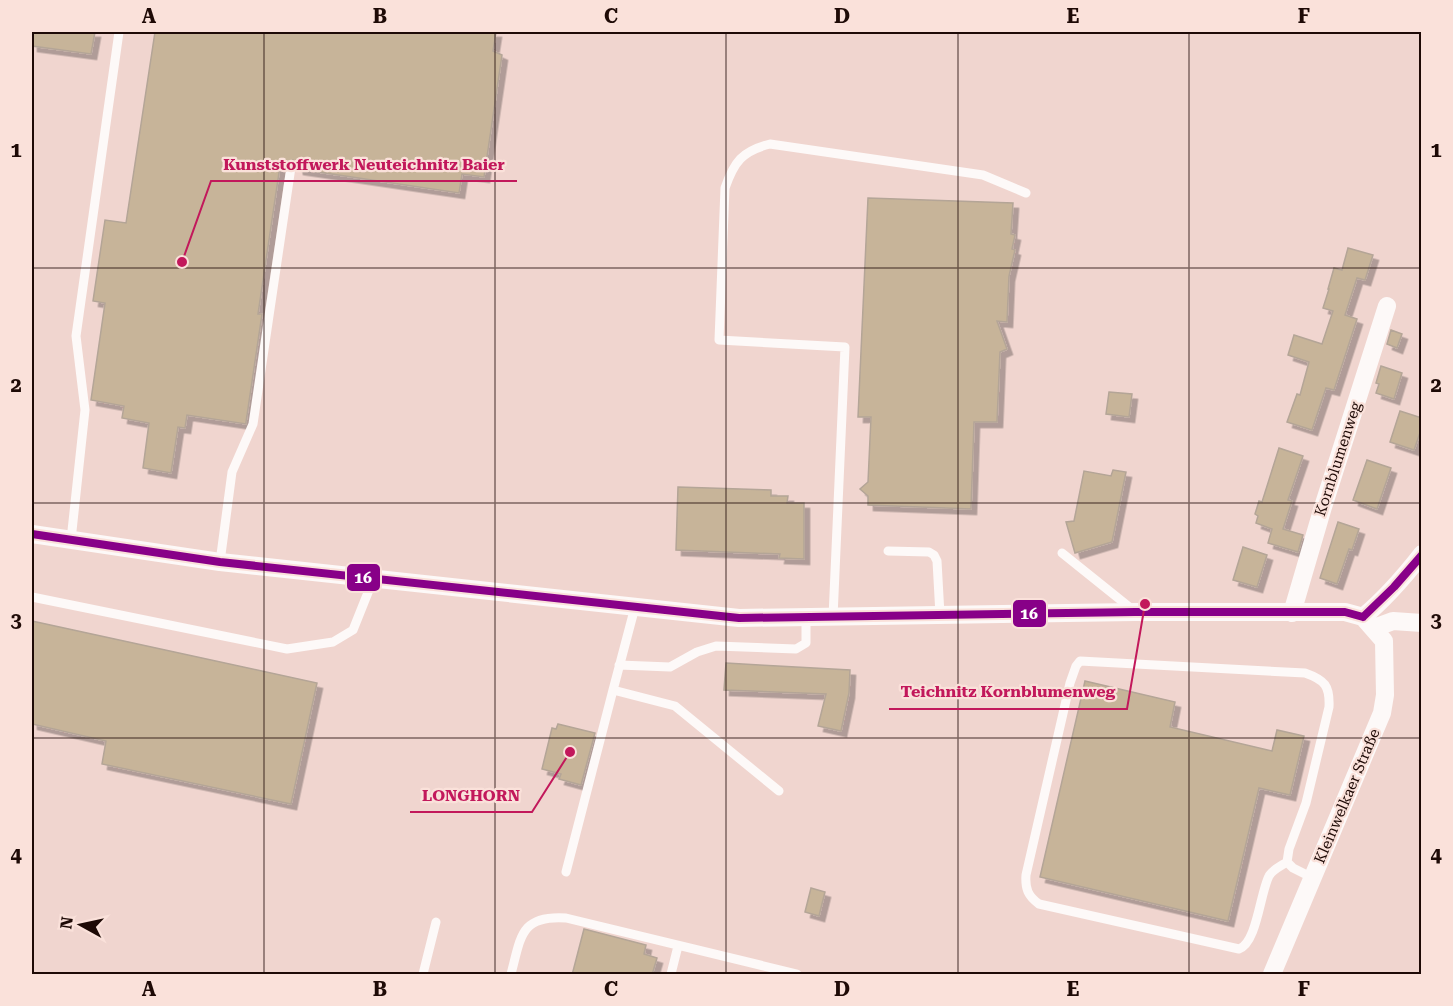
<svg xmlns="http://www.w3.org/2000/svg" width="1453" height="1006" font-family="'Roboto Serif',serif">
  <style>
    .building { fill: #c7b499; stroke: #b4a597; stroke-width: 1.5; filter: url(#shadow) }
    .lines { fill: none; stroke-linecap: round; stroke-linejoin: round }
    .lane { stroke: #fdf9f8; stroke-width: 9 }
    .street { stroke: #fdf9f8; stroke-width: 18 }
    .bus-1-casing { stroke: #fae1da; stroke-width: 12 }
    .bus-1 { stroke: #808; stroke-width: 8 }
    .grid { fill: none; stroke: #1e0a06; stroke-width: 1.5; stroke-opacity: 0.55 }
    .labels { text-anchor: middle; stroke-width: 4.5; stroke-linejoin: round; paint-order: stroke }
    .street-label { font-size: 15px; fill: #1e0a06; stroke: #fae1da }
    .leader { fill: none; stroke: #c2185b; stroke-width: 2 }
    .callout-dot { fill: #c2185b; stroke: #fae1da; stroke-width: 2 }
    .callout-label { font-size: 16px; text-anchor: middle; font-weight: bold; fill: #c2185b; stroke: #fae1da; stroke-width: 4.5; stroke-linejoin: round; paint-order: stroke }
    .line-badge { stroke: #fae1da; stroke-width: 2 }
    .badge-label { font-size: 16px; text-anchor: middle; font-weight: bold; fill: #fff }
    .neatline { fill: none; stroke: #1e0a06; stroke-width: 2 }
    .grid-label { font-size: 20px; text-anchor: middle; font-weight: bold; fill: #1e0a06 }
  </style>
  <defs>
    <filter id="shadow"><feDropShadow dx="5.5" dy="5.5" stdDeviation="0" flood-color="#0004"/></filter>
  </defs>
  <rect width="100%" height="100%" fill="#f0d5cf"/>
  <path class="building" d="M32,32H95L91,54L32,46Z
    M155,32H496L493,51L502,55L484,177L462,174L459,193L298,169L297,164L293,160L286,162L284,167L280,166L258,314H262L246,422V424L187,415L185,428L178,427L171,473L143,468L149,423L122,418L124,406L91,400L105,303L93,301L105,220L126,223Z
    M868,198L1013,203L1011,234L1015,235L1012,249L1015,250L1009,276L1007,322L997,321L1007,349L1000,352L997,422H974L971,509L868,505V496L860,489L868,482L871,417H858Z
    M1348,248L1373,255L1365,280L1357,278L1345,315L1357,319L1334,390L1326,388L1312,430L1287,422L1297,394L1300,395L1309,362L1288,355L1294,335L1322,344L1333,311L1323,308L1329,289H1328L1334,268L1342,270Z
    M1391,330L1402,334L1397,348L1387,344Z
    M1381,366L1402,373L1394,399L1376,393L1379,384L1376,383Z
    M1109,392L1132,394L1129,417L1106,414Z
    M1400,411L1422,418V427L1414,450L1390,442Z
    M1279,448L1303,456L1288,500L1292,501L1283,529L1303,535L1298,552L1268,543L1272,529L1256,523L1258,516L1255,514L1259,501L1262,502Z
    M1367,460L1391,468L1377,509L1353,500Z
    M1113,470L1126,472L1112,542L1075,553L1066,522L1074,521L1084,471L1111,476Z
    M678,487L771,490V496H788L787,503H804V559L779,558L780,554L676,550Z
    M1338,522L1359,529L1352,550L1349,549L1337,584L1320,578Z
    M1243,547L1267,555L1257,587L1233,580Z
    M32,621L317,683L291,804L102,764L106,741L32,724Z
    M726,663L850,670L849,693L841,731L818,726L826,694L724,690Z
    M1085,681L1175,702L1170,727L1272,751L1277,730L1304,736L1290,795L1259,788L1228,921L1040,877Z
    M558,724L595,733L581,785L559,779L561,774L542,769L552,728L556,729Z
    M811,888L825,892L819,916L805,912Z
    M584,929L646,945L644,954L657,958L652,975H572Z"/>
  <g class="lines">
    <path class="lane" d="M71,540L85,410L76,336L119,32
      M888,551L929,552L934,555L937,561L940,615
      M1062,553L1133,610
      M220,562L232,472L253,424L291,167
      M32,597L287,649L333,642L353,630L373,580
      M635,607L613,690L675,706L779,791
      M833,617L845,347L719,340L725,188C734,162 742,151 770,144L983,175L1026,193
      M619,665L670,667L697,652L716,646L796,649L806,643V617
      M1287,862C1281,866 1272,870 1269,876C1260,893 1257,943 1239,949L1039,904C1028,896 1025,889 1026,875L1070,683L1076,666L1080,661L1305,673C1325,680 1330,686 1329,707L1306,803L1289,849L1287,862L1293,868L1313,878
      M566,872L613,690
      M423,974L436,922
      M511,974C521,937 520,915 566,918L797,974
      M671,974L678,946"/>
    <path class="street" d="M32,534L220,562L739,618L1135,612H1345L1363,617
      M1292,613L1323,507L1387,306
      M1363,617C1386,598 1404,577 1422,554
      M1374,628L1393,621L1422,623
      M1272,974L1382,713L1385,695L1384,641L1363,617"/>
    <g class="bus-1-casing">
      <path id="bus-1" d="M32,534L220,562L739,618L1135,612H1345L1363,617
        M1363,617L1394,587L1422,555"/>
    </g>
    <use href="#bus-1" class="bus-1"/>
  </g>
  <path class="grid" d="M264,32V974M495,32V974M726,32V974M958,32V974M1189,32V974M32,268H1422M32,503H1422M32,738H1422"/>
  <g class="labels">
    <g class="street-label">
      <text transform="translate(1338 459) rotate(-72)" y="5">Kornblumenweg</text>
      <text transform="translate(1347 796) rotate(-67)" y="5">Kleinwelkaer Straße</text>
    </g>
  </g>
  <path class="leader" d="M182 262L211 181H517M1145 604L1127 709H889M570 752L532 812H410"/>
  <g class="callout-dot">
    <circle cx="182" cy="262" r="6"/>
    <circle cx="1145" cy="604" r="6"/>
    <circle cx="570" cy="752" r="6"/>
  </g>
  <g class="callout-label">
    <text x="364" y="170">Kunststoffwerk Neuteichnitz Baier</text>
    <text x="1008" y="697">Teichnitz Kornblumenweg</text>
    <text x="471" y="801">LONGHORN</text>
  </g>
  <g class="line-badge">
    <rect x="346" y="563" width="35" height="29" rx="6" fill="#808"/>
    <rect x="1012" y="599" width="35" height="29" rx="6" fill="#808"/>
  </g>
  <g class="badge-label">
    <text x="363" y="583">16</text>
    <text x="1029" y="619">16</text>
  </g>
  <rect width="1453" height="1006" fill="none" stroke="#fae1da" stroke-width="66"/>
  <g transform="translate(81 925) rotate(278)" stroke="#fae1da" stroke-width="4.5" paint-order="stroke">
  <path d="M0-4.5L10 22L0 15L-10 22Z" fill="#1e0a06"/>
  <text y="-9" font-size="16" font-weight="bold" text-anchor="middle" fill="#1e0a06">N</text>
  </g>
  <rect x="33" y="33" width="1387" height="940" class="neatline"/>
  <g class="grid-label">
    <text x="149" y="23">A</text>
    <text x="380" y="23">B</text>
    <text x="611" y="23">C</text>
    <text x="842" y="23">D</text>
    <text x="1073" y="23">E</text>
    <text x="1304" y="23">F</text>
    <text x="16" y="157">1</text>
    <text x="1436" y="157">1</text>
    <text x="16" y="392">2</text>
    <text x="1436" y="392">2</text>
    <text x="16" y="627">3</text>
    <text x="1436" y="627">3</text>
    <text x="16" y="862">4</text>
    <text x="1436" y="862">4</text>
    <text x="149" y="996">A</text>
    <text x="380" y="996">B</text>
    <text x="611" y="996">C</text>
    <text x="842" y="996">D</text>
    <text x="1073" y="996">E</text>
    <text x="1304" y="996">F</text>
  </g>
</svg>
